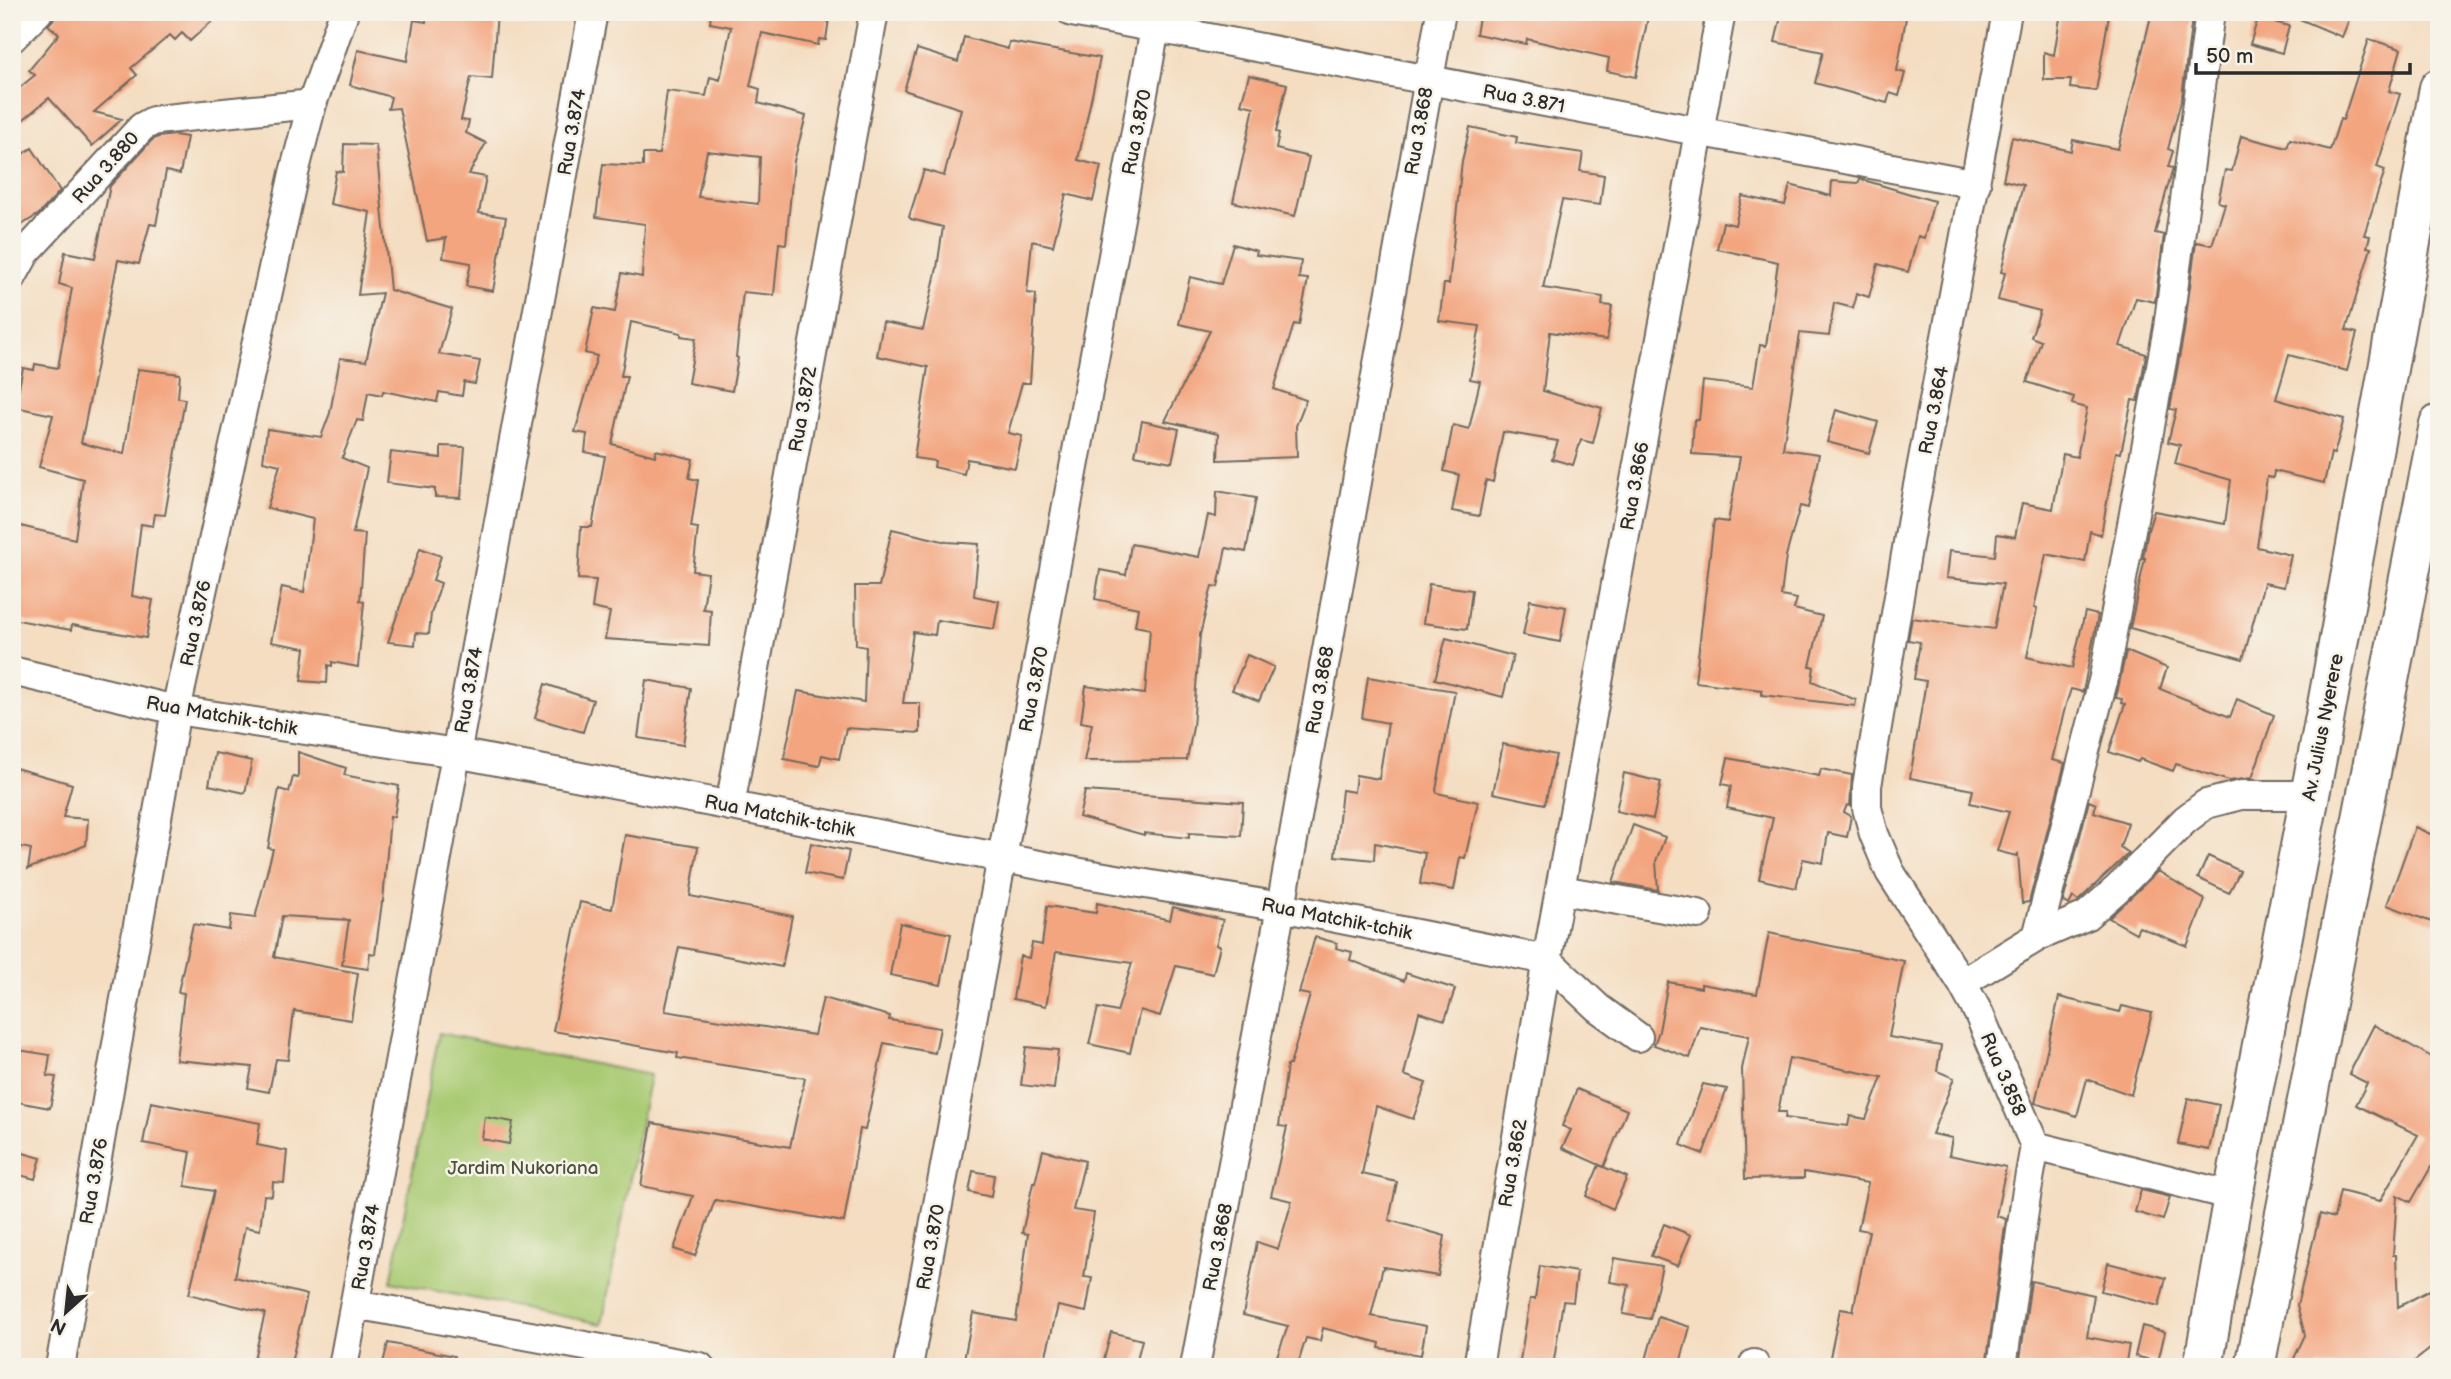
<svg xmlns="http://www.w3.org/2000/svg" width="2451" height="1379" font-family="'Balsamiq Sans',sans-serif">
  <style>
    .green { fill: #a9ca72; stroke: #6a7a4e; stroke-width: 2 }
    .building { fill: #f3a57f; fill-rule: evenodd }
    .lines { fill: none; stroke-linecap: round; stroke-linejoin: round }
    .minor-casing { stroke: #716960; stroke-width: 32 }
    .secondary-casing { stroke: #716960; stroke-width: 42 }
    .minor { stroke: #fff; stroke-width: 28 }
    .secondary { stroke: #fff; stroke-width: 38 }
    .labels { text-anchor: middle; stroke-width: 5; stroke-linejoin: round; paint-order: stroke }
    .street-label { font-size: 19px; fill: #2b2b2b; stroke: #f7f3e8 }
    .park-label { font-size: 19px; fill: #4a533d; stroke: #f7f3e8 }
  </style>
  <rect width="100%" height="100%" fill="#f7f3e8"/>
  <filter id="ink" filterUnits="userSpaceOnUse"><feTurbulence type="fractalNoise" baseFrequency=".0143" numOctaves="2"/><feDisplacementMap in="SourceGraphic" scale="14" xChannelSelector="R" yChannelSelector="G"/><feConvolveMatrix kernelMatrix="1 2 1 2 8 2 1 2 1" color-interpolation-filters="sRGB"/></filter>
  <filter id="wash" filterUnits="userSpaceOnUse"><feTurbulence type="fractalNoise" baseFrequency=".00686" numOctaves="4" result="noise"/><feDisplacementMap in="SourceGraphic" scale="28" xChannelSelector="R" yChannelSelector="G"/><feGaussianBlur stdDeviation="1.57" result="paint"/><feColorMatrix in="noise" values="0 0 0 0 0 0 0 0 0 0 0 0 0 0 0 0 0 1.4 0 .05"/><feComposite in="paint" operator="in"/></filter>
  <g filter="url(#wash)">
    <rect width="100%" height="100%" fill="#f4ddc1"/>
    <path class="green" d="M439,1033L650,1075L602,1324L391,1282Z"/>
    <g id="blocks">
      <path class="building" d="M60,12H222L190,41L182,33L175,40L170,35L131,68L137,75L94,112L122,119L92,146L49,98L12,129V94L35,75L29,70L59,34L48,25Z
        M427,12H497L492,79L471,77L461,120L469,121L466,133L486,143L469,174L486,177L479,213L506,217L493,291L466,286L471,263L443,258L446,238L427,241L399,108L388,109L391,97L350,85L358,50L407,61L414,20L426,22Z
        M711,12H830L826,40L819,39L818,45L762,33L750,86L760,89L758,103L806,116L794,161L786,244L779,243L774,295L743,292L736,357L738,358L732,391L688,383L696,338L681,336V333L631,322L621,376H627L612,444L655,456L656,450L693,459L689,478L698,480L691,527L698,528L693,571L708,573L703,609L711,610L709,646L605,639L610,612L592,608L596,580L578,579L581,527H592L605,456L585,452L587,434L575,432L597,356L585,353L594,308L615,312L622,273L642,277L645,224L596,217L603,164L643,166V154H659L667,91L706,96L710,77L720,80L731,27L710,23ZM707,151L760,157L758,204L698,197Z
        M1480,12H1593L1626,19L1627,12H1649L1636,77L1607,71L1609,58L1527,39L1526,44L1476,34Z
        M1782,12H1907L1897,71L1905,73L1899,96L1890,93L1887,103L1815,83L1823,52L1775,42Z
        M2061,12H2091L2109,15L2096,91L2070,88L2071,80H2044V52L2054,55Z
        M2152,12H2172L2192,18L2182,97L2168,149L2173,151L2168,167L2173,168L2172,171L2155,233L2164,235L2155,302L2136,298L2120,346L2146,354L2138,401L2132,400L2121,453L2116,452L2101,535L2090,531L2085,562L2046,554L2034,608L2037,609L2027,657L2072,668L2085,612L2098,615L2083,692L2071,689L2066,704L2052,760L2065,763L2029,902L2022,903L2018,854L2016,856L1997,851L2009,812L1970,803L1973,790L1910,778L1926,681L1914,679L1920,642L1908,640L1912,618L1994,629L2003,584L1946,578L1949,551L1995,556L1997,534L2015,537L2022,503L2053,509L2063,454L2077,457L2087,408L2072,404L2074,397L2027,382L2041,341L2031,337L2040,311L1998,300L2005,273L2001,272L2023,185L2003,180L2012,137L2071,151L2073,140L2118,149Z
        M2283,12H2352L2342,37Z
        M2258,18L2289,26L2282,53L2250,44Z
        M964,37L1008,49L1009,42L1100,58L1078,160L1101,166L1093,201L1066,194L1053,246L1032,241L1027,293L1036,294L1030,383H1022L1008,433L1022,436L1015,468L967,459L964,474L934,467L935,461L914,458L928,367L877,356L883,322L923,330L937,268L943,227L911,219L909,217L924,170L944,176L961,109L904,90L917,49L958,62Z
        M2369,39L2401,49L2389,91L2400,94L2377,167L2385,170L2364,235L2370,236L2367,247L2371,248L2346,330L2357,333L2347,371L2289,355L2276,399L2344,419L2334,454L2331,453L2324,483L2274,471L2273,478L2267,477L2257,547L2291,555L2284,587L2264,583L2243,659L2130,628L2145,558H2143L2148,530L2154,511L2225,524L2231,480L2175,464L2180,445L2168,442L2176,410L2170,409L2184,331L2196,242L2212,245L2225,204L2218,202L2225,170L2232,171L2241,136L2287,148L2290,139L2330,150L2340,119L2343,120Z
        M1249,75L1287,84L1276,132L1279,133L1276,149L1309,157L1295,216L1233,202L1254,107L1241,104Z
        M1470,127L1517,137L1516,143L1583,153L1580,171L1604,175L1600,205L1562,200L1543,288L1603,297L1602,305L1612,306L1607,340L1550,332L1543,391L1602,408L1593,443L1581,440L1573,465L1552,459L1558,441L1503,432L1493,482L1486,480L1479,516L1452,511L1459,475L1444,471L1453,425L1469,429L1480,381L1470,379L1480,326L1439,321L1444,284H1449L1462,161Z
        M175,135L187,137L180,174L166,171L156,225L150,224L139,264L118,260L81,443L124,454L138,369L180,374L178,398L185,399L165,515L155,514L153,526L141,524L132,596L153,600L146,638L72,625L71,630L12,619V524L75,539L83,479L39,467L53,415L15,407L23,368L34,370L35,364L58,368L72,288L59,284L65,252L95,258L110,186L152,140L158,137Z
        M344,144L376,145L390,290L452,309L439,354L480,361L475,384L464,382L462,396L439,392L437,402L383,391L382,395L368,392L363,421L357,420L342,458L367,468L353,533L365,534L360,601L364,602L358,667L332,662V666L328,665L327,683L301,681L305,648L271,642L282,587L304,592L313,519L267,508L280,465L263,461L267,429L321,437L330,413L340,358L366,361L382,293L358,295L370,212L330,204L336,171L343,172Z
        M32,148L60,191L39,214L12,231V161Z
        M1860,179L1934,201L1924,238L1918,236L1908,272L1878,264L1869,297L1856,293L1853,308L1834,303L1829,336L1800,333L1783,449L1819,454L1808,508L1800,506L1786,556L1781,596L1797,599L1794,609L1822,616L1810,666L1814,667L1812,681L1856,700L1855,706L1762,695V690L1695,682L1714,520L1728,522L1740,457L1692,454L1694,420H1699L1703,381L1753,387L1760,345L1766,346L1778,262L1717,249L1723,222L1735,225L1742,196L1785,205L1790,185L1831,196L1832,181L1858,183Z
        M1233,244L1257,251L1256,255L1301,261L1299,278L1308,279L1299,325L1294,324L1274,389L1306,400L1296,426L1297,457L1218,460L1219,433L1165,421L1210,331L1179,324L1190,277L1221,284Z
        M1836,410L1878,422L1869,453L1827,442Z
        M1142,421L1179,429L1172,462L1135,455Z
        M441,446L465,447L461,498L435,497V489L387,483L391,452L441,458Z
        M1217,491L1256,498L1246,552L1226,548L1218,587L1212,586L1200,635L1193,727L1187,760L1084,761L1092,724L1081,722L1086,686L1145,694L1150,629L1135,626L1138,608L1095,599L1100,570L1126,575L1131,544L1199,557L1208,515L1216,517Z
        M892,529L947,542L979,544L974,596L999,601L994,629L937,620L935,635L913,632L903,703H920V733L846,728L839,759L822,755L819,766L784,759L798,691L864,702L866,647L856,645L855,586H879Z
        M420,548L441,556L433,580L441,583L431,614L429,634L416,633L415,645L388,642Z
        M1429,584L1472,590L1467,629L1423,623Z
        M1530,600L1566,607L1560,642L1523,635Z
        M1446,638L1513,656L1503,697L1435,679Z
        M2126,651L2167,668L2160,689L2230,717L2237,699L2274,715L2252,778L2229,781L2176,764L2173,771L2140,759L2138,762L2109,752L2125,704L2121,703L2122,699L2116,698Z
        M1247,655L1274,667L1259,701L1232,690Z
        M1368,677L1455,691L1436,790L1437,793L1478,802L1465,858L1460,857L1454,890L1420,884L1425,853L1375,843L1374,860L1335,856L1342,790L1354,792L1356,775L1379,779L1388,723L1362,718Z
        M646,680L691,688L683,745L638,738Z
        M545,684L593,700L583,732L535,718Z
        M1503,744L1556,755L1545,804L1493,793Z
        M298,752L346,768L344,775L399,786L394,817L390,816L383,902H382L375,954L370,953L368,969L342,965L349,920L282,916L274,957L358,973L351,1020L294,1011L288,1060L276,1059L269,1092L248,1088L252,1067L176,1060L184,993L178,992L193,924L229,930L231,915L255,918L273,849L268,848L279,789L289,792L293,777L298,778Z
        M215,753L252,761L245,793L209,785Z
        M1728,758L1819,776L1821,769L1852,775L1850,806L1847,805L1844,812L1851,816L1847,837L1828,833L1823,863L1803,859L1796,888L1759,879L1773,818L1727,808L1731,786L1722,784Z
        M12,767L72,784L63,817L88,819L86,845L28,869L31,849L12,845Z
        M1624,773L1661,782L1653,819L1616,811Z
        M1085,791L1243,802L1241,836L1189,833V838L1144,833V835L1079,817Z
        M2089,801L2096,804L2094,812L2128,823L2120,847L2129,853L2078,901L2073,897L2069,905L2063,902Z
        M1633,825L1665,837L1656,861L1658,890L1613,882Z
        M2415,827L2439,838V911L2434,923L2387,905Z
        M625,835L698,847L690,896L792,916L782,967L679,947L665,1011L814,1035L823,998L890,1016L889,1020L940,1028L935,1053L884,1043L865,1130L860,1129L844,1222L715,1200L695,1256L674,1249L693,1196L641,1186L652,1123L790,1147L805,1078L677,1058L678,1053L553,1031L580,902L612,909Z
        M811,843L849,851L843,880L805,873Z
        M2208,856L2240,871L2229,893L2198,878Z
        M2158,871L2205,900L2187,946L2139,927L2136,933L2109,918Z
        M1097,903L1170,920L1173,907L1223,920L1216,945L1220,946L1213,974L1176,966L1160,1016L1140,1010L1130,1053L1089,1044L1098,1008L1117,1012L1132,963L1056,952L1046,1006L1013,999L1020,956L1029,958L1032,943L1042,945L1047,906L1096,913Z
        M900,923L951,934L941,985L890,975Z
        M1769,933L1904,961L1889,1037L1941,1046L1937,1071L1954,1078L1932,1134L1952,1138L1949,1155L2006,1167L1996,1216L2006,1219L1986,1367H1828L1840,1309L1853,1311L1869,1231L1858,1229L1868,1183L1804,1172V1178L1745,1179L1742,1069L1749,1036L1700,1027L1690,1058L1654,1045L1659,1031L1668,982L1701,988V984L1757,994ZM1789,1058L1882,1077L1866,1119L1850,1116L1848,1126L1785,1118L1786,1112H1778Z
        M1315,937L1337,943L1336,948L1352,952L1350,960L1404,981L1406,973L1455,989L1445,1020L1419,1012L1404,1075L1426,1083L1413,1119L1376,1106L1362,1174L1397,1182L1389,1220L1445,1236L1438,1276L1383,1267L1371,1316L1426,1326L1421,1355L1379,1348L1380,1343L1323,1328L1320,1341L1306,1338L1297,1367H1273L1288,1326L1243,1315L1257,1242L1278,1249L1292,1201L1271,1196L1287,1127L1279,1126L1287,1065H1290L1310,995L1299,993Z
        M2059,997L2120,1012L2122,1006L2152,1013L2131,1095L2087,1079L2077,1116L2035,1103Z
        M2374,1025L2439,1061V1161L2431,1167L2411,1202L2397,1195L2393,1255H2396L2398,1307L2439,1285V1342L2407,1367H2290L2305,1335L2297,1305L2320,1214L2334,1218L2340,1191L2380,1201L2418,1135L2356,1105L2367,1083L2349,1074Z
        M1026,1047L1058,1050L1054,1089L1021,1085Z
        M12,1049L50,1055L47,1076L56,1077L50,1108L12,1101Z
        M1703,1084L1727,1089L1703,1154L1681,1145Z
        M1577,1089L1627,1110L1604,1167L1562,1148L1571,1130L1562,1126Z
        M2188,1098L2219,1105L2209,1150L2178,1144Z
        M151,1102L260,1123L257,1145L287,1151L284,1183L273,1182L272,1196L264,1195L260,1230L245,1227L235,1277L307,1295L290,1367H252L265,1313L189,1294L214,1191L185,1186L191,1152L143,1143Z
        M485,1117L513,1122L509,1144L482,1139Z
        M12,1150L41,1158L35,1179L12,1173Z
        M1043,1150L1085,1161L1073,1210L1094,1213L1084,1277L1092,1278L1086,1312L1058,1306L1043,1367H976L963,1365L973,1313L1016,1321L1028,1234L1022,1233L1033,1183H1035Z
        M1599,1165L1627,1177L1613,1209L1586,1196Z
        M973,1171L994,1175L991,1197L969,1192Z
        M2141,1190L2170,1197L2163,1220L2135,1212Z
        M1664,1224L1691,1235L1678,1266L1651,1256Z
        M1614,1258L1662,1266L1650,1319L1623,1314L1629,1285L1610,1282Z
        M2108,1263L2166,1278L2159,1306L2101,1291Z
        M1540,1266L1577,1272L1573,1302L1563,1301L1553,1367H1519L1530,1299H1535Z
        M2031,1281L2094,1295L2087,1337L2129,1345L2125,1367H2019Z
        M1658,1317L1690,1327L1679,1367H1644Z
        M2142,1326L2165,1332L2158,1362L2135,1356Z
        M1111,1332L1142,1340L1135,1367H1102Z
        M388,1343L454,1356L452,1367H382Z"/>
    </g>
  </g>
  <g filter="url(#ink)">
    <use href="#blocks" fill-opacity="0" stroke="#716960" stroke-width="2"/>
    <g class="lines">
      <g class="minor-casing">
        <path id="minor" d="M1072,12L1976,184
          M12,38L38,12
          M12,277L26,252L142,127L153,121L166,119L312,104
          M12,671L176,710L456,753L1081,873L1281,907L1547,960
          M730,806L874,12
          M1561,890L1698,914
          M2037,937L2104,677L2168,328L2210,12
          M1547,960L1598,1008L1638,1037
          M1962,983L2037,937L2086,916L2117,889L2185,820L2206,804L2241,795H2309
          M2035,1146L2233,1196
          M355,1304L700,1367
          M60,1367L176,710L294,173L312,104L344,12
          M343,1367L593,12
          M908,1367L1158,12
          M1195,1367L1281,907L1441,12
          M1478,1367L1547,960L1721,12
          M1754,1367V1364
          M2002,1367L2026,1196L2035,1146L1979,1014L1962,983L1890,872L1874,834L1867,808V786L1914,507L2007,12"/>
      </g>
      <g class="secondary-casing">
        <path id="secondary" d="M2203,1367L2233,1196L2323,727L2439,88
          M2255,1367L2439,424"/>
      </g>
      <use href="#minor" class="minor"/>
      <use href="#secondary" class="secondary"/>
    </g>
  </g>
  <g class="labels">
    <g class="street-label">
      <text transform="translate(1524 98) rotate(11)" y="7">Rua 3.871</text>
      <text transform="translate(1418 131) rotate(-80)" y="7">Rua 3.868</text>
      <text transform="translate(571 132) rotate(-80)" y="7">Rua 3.874</text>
      <text transform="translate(1136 132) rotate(-79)" y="7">Rua 3.870</text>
      <text transform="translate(105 167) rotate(-48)" y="7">Rua 3.880</text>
      <text transform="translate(802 409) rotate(-80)" y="7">Rua 3.872</text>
      <text transform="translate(1933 410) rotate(-79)" y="7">Rua 3.864</text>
      <text transform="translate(1634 486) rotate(-80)" y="7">Rua 3.866</text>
      <text transform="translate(195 623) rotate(-78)" y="7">Rua 3.876</text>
      <text transform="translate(1033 689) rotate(-79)" y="7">Rua 3.870</text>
      <text transform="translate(468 690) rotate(-80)" y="7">Rua 3.874</text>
      <text transform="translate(1319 690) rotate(-80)" y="7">Rua 3.868</text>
      <text transform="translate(222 715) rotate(10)" y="7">Rua Matchik-tchik</text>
      <text transform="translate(2322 727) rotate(-79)" y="7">Av. Julius Nyerere</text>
      <text transform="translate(780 815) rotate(11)" y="7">Rua Matchik-tchik</text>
      <text transform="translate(1337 918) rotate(11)" y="7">Rua Matchik-tchik</text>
      <text transform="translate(2004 1074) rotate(67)" y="7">Rua 3.858</text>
      <text transform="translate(1512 1163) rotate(-80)" y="7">Rua 3.862</text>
      <text transform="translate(93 1181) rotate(-80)" y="7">Rua 3.876</text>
      <text transform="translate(365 1247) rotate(-80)" y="7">Rua 3.874</text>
      <text transform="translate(930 1247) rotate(-80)" y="7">Rua 3.870</text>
      <text transform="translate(1217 1247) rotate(-79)" y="7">Rua 3.868</text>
    </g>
    <g class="park-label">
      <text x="523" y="1174">Jardim Nukoriana</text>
    </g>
  </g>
  <rect width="2451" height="1379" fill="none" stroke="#f7f3e8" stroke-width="42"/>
  <g transform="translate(66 1312) rotate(207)" stroke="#f7f3e8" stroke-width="5" paint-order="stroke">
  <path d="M0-5L12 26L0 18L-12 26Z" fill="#2b2b2b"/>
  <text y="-10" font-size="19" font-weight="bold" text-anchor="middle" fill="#2b2b2b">N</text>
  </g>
  <path d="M2196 63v10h214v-10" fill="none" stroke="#2b2b2b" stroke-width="3.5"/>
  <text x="2206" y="63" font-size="21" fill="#2b2b2b" stroke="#f7f3e8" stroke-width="5" paint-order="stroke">50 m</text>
</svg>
